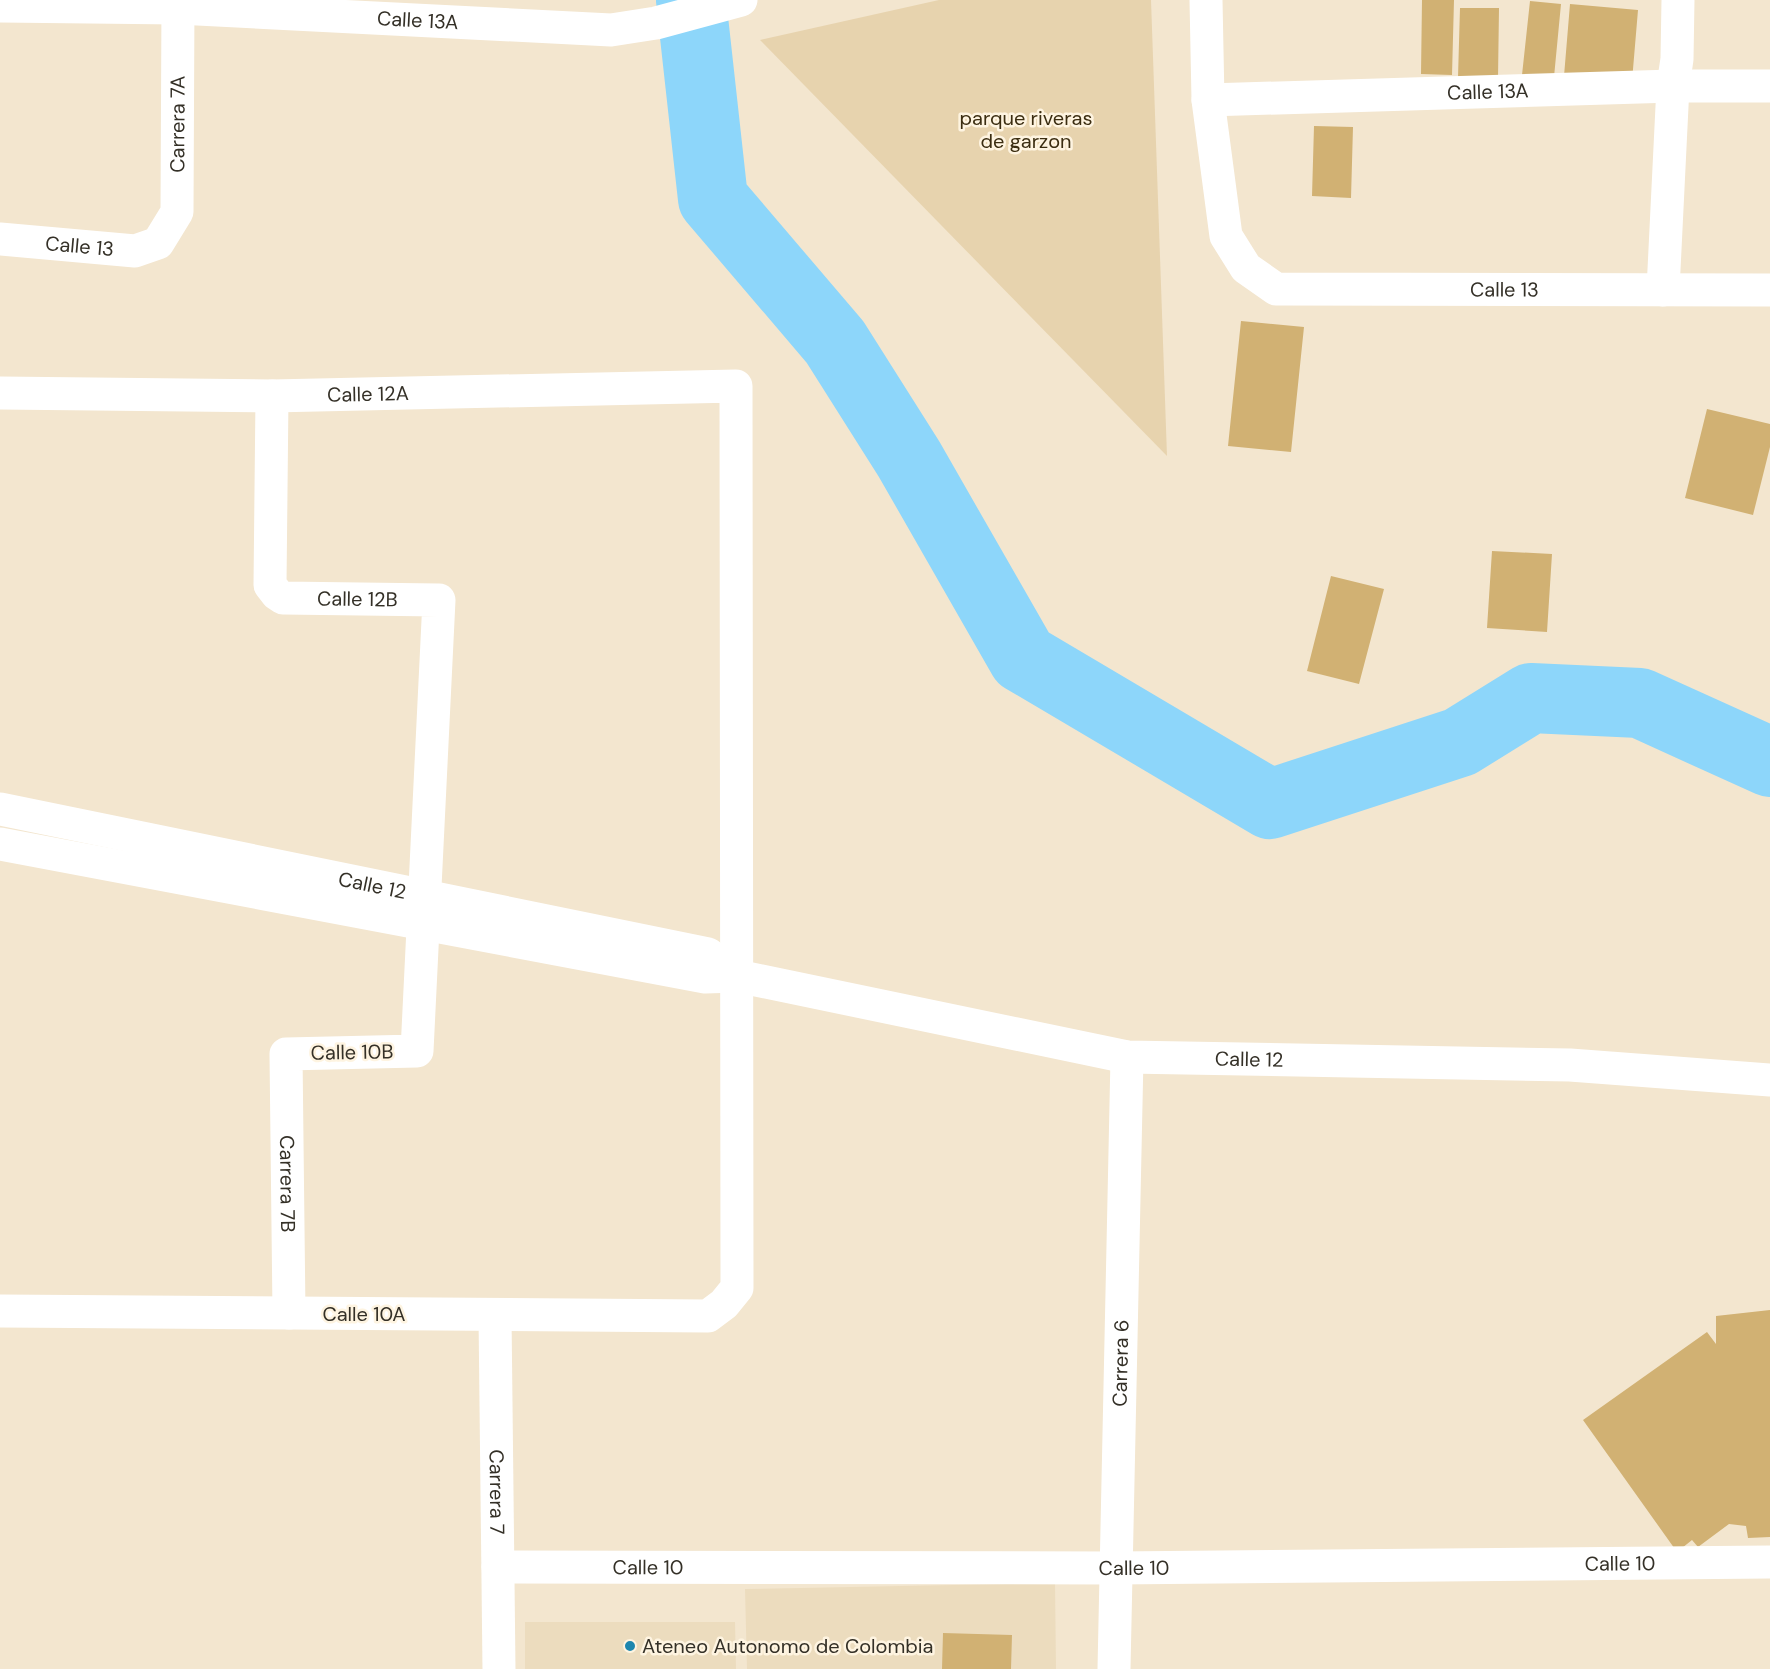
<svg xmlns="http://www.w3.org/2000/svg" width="1770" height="1669" font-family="'DM Sans',sans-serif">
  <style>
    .built { fill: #ecdcbe }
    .green { fill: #e7d3ae }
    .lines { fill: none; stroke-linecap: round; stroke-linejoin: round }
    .river { stroke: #8dd6fa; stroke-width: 70 }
    .building { fill: #d1b173 }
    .street { stroke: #fff; stroke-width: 33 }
    .secondary { stroke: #fff; stroke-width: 33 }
    .poi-dot { fill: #1d86ae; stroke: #fef4e1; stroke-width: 2 }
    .labels { text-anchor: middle; stroke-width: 5; stroke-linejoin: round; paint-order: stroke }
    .street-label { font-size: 20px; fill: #343027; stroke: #fef4e1 }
    .park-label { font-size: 20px; fill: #3b2d11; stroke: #fef4e1 }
    .poi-label { font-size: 20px; fill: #343027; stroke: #fef4e1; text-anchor: start }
  </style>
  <rect width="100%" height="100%" fill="#f3e6cf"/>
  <path class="built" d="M1055,1583L1056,1669H747L745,1589Z
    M525,1622H735L736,1669H525Z"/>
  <path class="green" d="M939,0H1151L1167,456L760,40Z"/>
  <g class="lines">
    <path class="river" d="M691,0L713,199L835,342L909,459L1023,658L1270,804L1460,742L1531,698L1640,703L1770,762"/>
  </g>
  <path class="building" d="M1422,0H1454L1452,75L1421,74Z
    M1530,1L1561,4L1554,77L1522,75Z
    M1570,4L1638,10L1632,81L1564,76Z
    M1460,8H1499L1498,78L1458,77Z
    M1314,126L1353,127L1351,198L1312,196Z
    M1241,321L1304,327L1291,452L1228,446Z
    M1707,409L1770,424V447L1753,515L1685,498Z
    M1492,551L1552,554L1547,632L1487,628Z
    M1331,576L1384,589L1359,684L1307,671Z
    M1770,1310V1537L1748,1538L1746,1526L1729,1524L1698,1547L1692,1540L1677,1552L1583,1420L1707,1332L1716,1344V1316Z
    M943,1633L1012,1635L1011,1669H942Z"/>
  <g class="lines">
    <g class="street">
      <path id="s1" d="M1206,0L1208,100L1226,236L1246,268L1276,289L1770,290"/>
      <path id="s2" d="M0,6L178,8L611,30L656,23L741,0"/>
      <path id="s3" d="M1208,100L1673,86H1770"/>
      <path id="s4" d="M0,239L135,251L158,243L177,212L178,0"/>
      <path d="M1663,290L1673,86L1677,59L1678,0"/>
      <path id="s5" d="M0,393L272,396L736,386L737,1288L724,1304L708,1316L0,1311"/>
      <path id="s6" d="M272,396L270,585L277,594L283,598L439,600L417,1051L286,1054L289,1313"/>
      <path id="s7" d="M495,1315L499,1669"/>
      <path id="s8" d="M498,1567L1116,1568L1770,1562"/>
      <path id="s9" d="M1114,1669L1127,1057"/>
    </g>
    <g class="secondary">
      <path id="s10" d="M0,809L708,954L737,976"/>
      <path id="s11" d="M0,844L705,977L737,976L1127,1057L1570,1065L1770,1080"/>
    </g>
  </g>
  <circle class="poi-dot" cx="630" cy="1646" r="6"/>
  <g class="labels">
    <g class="street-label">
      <text dy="7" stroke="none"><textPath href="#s2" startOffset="418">Calle 13A</textPath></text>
      <text dy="7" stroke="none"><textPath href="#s3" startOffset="280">Calle 13A</textPath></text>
      <text dy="7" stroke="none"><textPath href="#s4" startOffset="284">Carrera 7A</textPath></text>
      <text dy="7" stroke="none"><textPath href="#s4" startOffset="80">Calle 13</textPath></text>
      <text dy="7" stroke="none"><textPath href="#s1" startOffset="540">Calle 13</textPath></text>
      <text dy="7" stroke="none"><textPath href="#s5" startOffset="368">Calle 12A</textPath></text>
      <text dy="7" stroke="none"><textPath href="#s6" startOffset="282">Calle 12B</textPath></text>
      <text dy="7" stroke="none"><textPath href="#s10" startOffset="380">Calle 12</textPath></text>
      <text transform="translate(352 1052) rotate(-1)" y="7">Calle 10B</text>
      <text dy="7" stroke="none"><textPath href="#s11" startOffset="1270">Calle 12</textPath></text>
      <text dy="7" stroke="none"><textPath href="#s6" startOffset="1076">Carrera 7B</textPath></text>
      <text x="364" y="1321">Calle 10A</text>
      <text dy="7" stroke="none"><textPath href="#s9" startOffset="306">Carrera 6</textPath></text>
      <text dy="7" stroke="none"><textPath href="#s7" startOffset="177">Carrera 7</textPath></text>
      <text dy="7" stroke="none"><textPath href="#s8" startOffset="1122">Calle 10</textPath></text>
      <text dy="7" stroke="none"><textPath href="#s8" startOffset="150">Calle 10</textPath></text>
      <text dy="7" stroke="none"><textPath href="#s8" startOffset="636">Calle 10</textPath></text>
    </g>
    <g class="park-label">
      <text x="1026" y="125">parque riveras<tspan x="1026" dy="23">de garzon</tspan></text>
    </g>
    <g class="poi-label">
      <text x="642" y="1653">Ateneo Autonomo de Colombia</text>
    </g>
  </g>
</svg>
